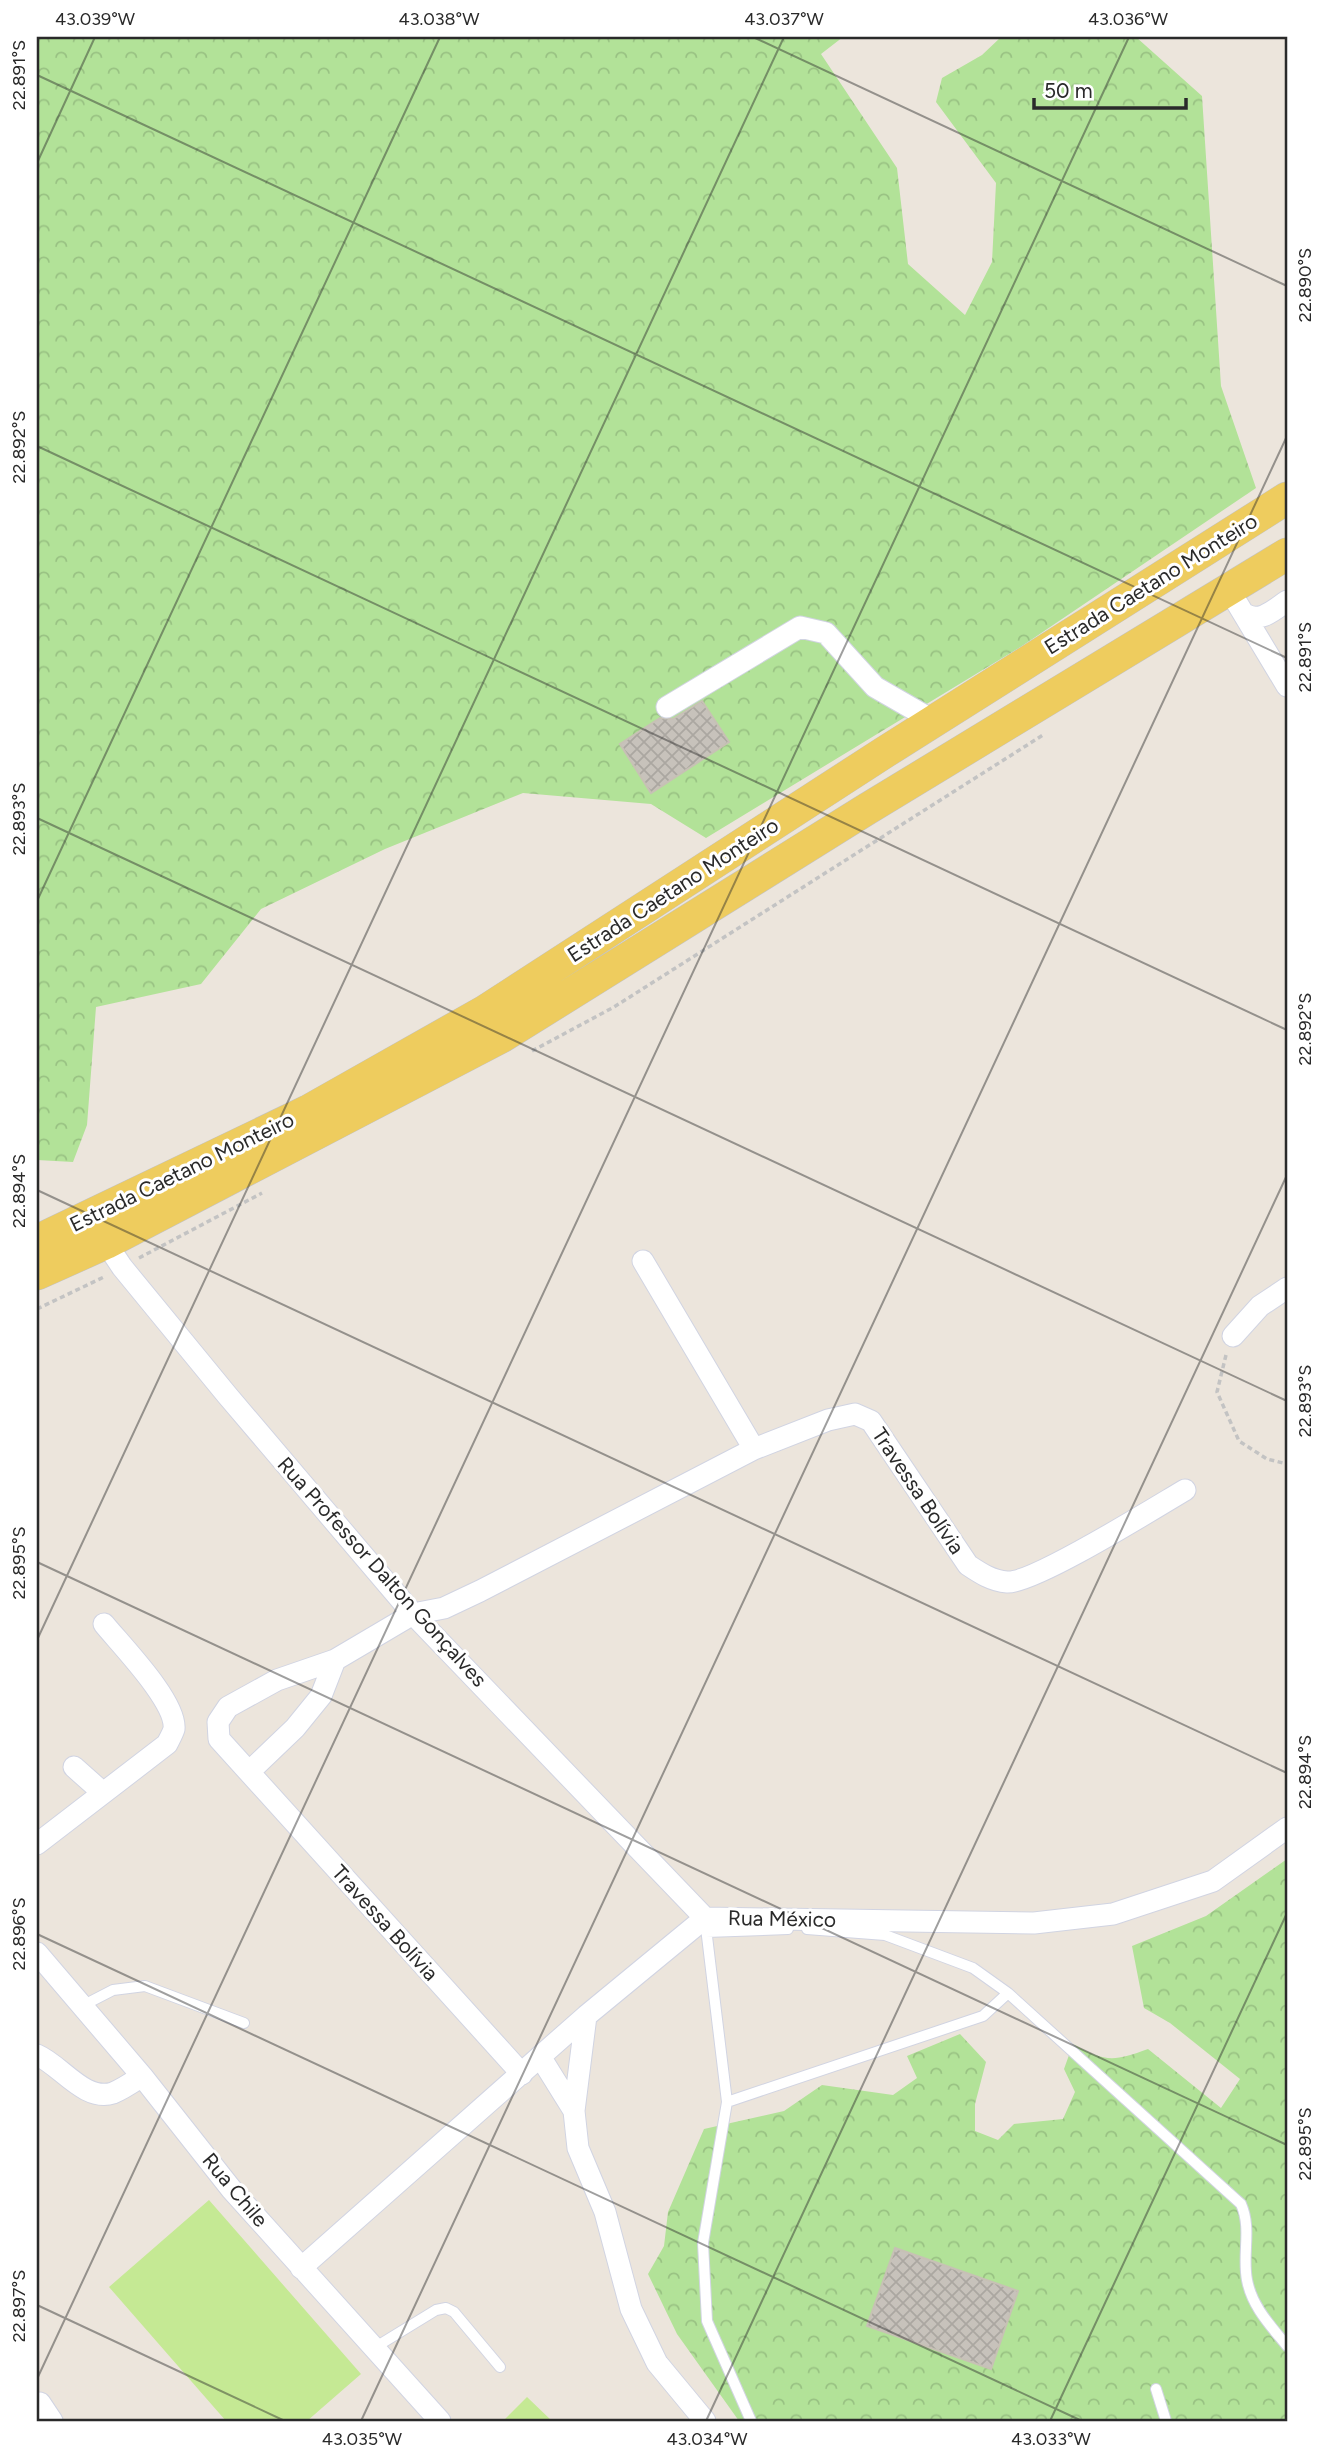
<svg xmlns="http://www.w3.org/2000/svg" width="1324" height="2458" font-family="Figtree,sans-serif">
  <style>
    .forest { fill: url(#forest-crowns) }
    .pitch { fill: #c5e994 }
    .building { fill: url(#building-cross-hatch); stroke: #c7c1b5; stroke-width: 2 }
    .lines { fill: none; stroke-linecap: round; stroke-linejoin: round }
    .lane-casing { stroke: #d1d4e2; stroke-width: 12 }
    .street-casing { stroke: #d1d4e2; stroke-width: 23 }
    .primary-casing { stroke: #c3c3c3; stroke-width: 33 }
    .path { stroke: #c3c3c3; stroke-width: 3.5; stroke-dasharray: 5 3.5; stroke-linecap: butt }
    .lane { stroke: #fff; stroke-width: 10 }
    .street { stroke: #fff; stroke-width: 21 }
    .primary { stroke: #eecc5e; stroke-width: 32 }
    .ticks { fill: none; stroke: #2a2a2a; stroke-width: 2; stroke-opacity: 0.45 }
    .labels { text-anchor: middle; stroke-width: 6; stroke-linejoin: round; paint-order: stroke }
    .street-label { font-size: 21px; fill: #2a2a2a; stroke: #fff }
    .neatline { fill: none; stroke: #2a2a2a; stroke-width: 2.5 }
    .ticks-label { font-size: 18px; text-anchor: middle; fill: #2a2a2a }
  </style>
  <defs>
    <pattern id="forest-crowns" width="20" height="18" patternUnits="userSpaceOnUse" patternTransform="scale(1.75)"><rect width="20" height="18" fill="#b2e298"/><path d="M2 6a3 3 0 1 1 6 0M12 15a3 3 0 1 1 6 0" fill="none" stroke="#99c283"/></pattern>
    <pattern id="building-cross-hatch" width="8" height="8" patternUnits="userSpaceOnUse" patternTransform="scale(1.75)"><rect width="8" height="8" fill="#c7c2bb"/><path d="M0 0l8 8M0 8l8-8" fill="none" stroke="#aba7a1"/></pattern>
  </defs>
  <rect width="100%" height="100%" fill="#ece5dc"/>
  <path class="forest" d="M37,37H843L821,54L897,168L908,264L965,315L992,262L996,183L936,102L942,78L982,55L1001,37H1136L1202,96L1221,386L1256,488L1022,646L706,838L651,804L523,793L385,849L261,909L201,984L96,1007L87,1125L73,1162L37,1160Z
    M1287,1859V2421H739L677,2334L648,2274L664,2246L668,2212L704,2129L784,2111L822,2085L893,2095L917,2078L907,2056L960,2034L986,2062L975,2104V2131L998,2140L1014,2124L1063,2119L1075,2092L1064,2069L1073,2044C1105,2062 1113,2062 1148,2049L1221,2108L1240,2079L1170,2023L1144,2008L1132,1946L1206,1916Z"/>
  <path class="pitch" d="M209,2200L361,2374L307,2421H226L109,2287Z
    M527,2397L552,2421H503Z"/>
  <path class="building" d="M702,701L729,742L651,793L620,744L660,718L673,719Z
    M895,2248L1018,2291L991,2369L867,2326Z"/>
  <g class="lines">
    <g class="lane-casing">
      <path id="lane" d="M706,1928L727,2102
        M807,1929L885,1935L973,1968L1008,1993L1241,2204C1252,2229 1242,2254 1247,2280C1252,2307 1271,2326 1287,2346
        M706,1932L788,1929
        M82,2006L113,1990L145,1986L244,2023
        M374,2348L436,2310L446,2308L454,2312L500,2367
        M1156,2389L1166,2421
        M751,2421L707,2321L703,2243L727,2102L983,2016L1008,1993"/>
    </g>
    <g class="street-casing">
      <path id="street" d="M1228,588L1287,686
        M1245,614C1260,624 1275,609 1287,601
        M667,707L800,627L826,633L875,687L934,721
        M106,1243L122,1267L227,1395L413,1614L705,1918
        M643,1261L754,1449
        M1233,1336L1260,1306L1287,1288
        M74,1767L102,1792
        M249,1772L295,1728L321,1696L335,1660
        M37,1844L167,1744C169,1740 173,1733 174,1729C177,1702 121,1645 104,1624
        M37,1953L142,2076L232,2190L440,2421
        M586,2016L574,2111L578,2148L605,2212L631,2309L657,2363L705,2421
        M37,2055C61,2065 84,2102 113,2093C123,2089 133,2082 142,2076
        M541,2058L574,2111
        M522,2074L219,1739L218,1722L228,1707L277,1680L335,1660L413,1614L444,1608L480,1591L754,1449L828,1420L855,1414L871,1421L968,1565C980,1573 992,1581 1007,1582C1033,1584 1156,1507 1185,1490
        M301,2268L586,2016L705,1918L1034,1923L1113,1914L1213,1881L1287,1828
        M40,2403L52,2421"/>
    </g>
    <g class="primary-casing">
      <path id="primary" d="M37,1241L308,1111L485,1011L885,752L1287,498
        M37,1274L106,1243L503,1036L867,809L1287,554"/>
    </g>
    <path class="path" d="M532,1051L614,1007L1043,735
      M139,1258L262,1193
      M37,1309L104,1277
      M1226,1355L1217,1392L1239,1441L1267,1459L1287,1464"/>
    <use href="#lane" class="lane"/>
    <use href="#street" class="street"/>
    <use href="#primary" class="primary"/>
  </g>
  <path class="ticks" d="M753,37L1287,286M37,75L1287,658M37,163L95,37M37,446L1287,1030M37,818L1287,1401M37,901L440,37M37,1190L1287,1773M37,1562L1287,2145M37,1640L784,37M37,1934L1082,2421M37,2305L285,2421M37,2379L1129,37M361,2421L1287,436M706,2421L1287,1175M1050,2421L1287,1913"/>
  <g class="labels">
    <g class="street-label">
      <text transform="translate(1151 584) rotate(-32)" y="7">Estrada Caetano Monteiro</text>
      <text transform="translate(673 890) rotate(-33)" y="7">Estrada Caetano Monteiro</text>
      <text transform="translate(182 1172) rotate(-26)" y="7">Estrada Caetano Monteiro</text>
      <text transform="translate(918 1491) rotate(56)" y="7">Travessa Bolívia</text>
      <text transform="translate(382 1572) rotate(48)" y="7">Rua Professor Dalton Gonçalves</text>
      <text transform="translate(782 1919) rotate(1)" y="7">Rua México</text>
      <text transform="translate(385 1923) rotate(48)" y="7">Travessa Bolívia</text>
      <text transform="translate(235 2190) rotate(50)" y="7">Rua Chile</text>
    </g>
  </g>
  <rect width="1324" height="2458" fill="none" stroke="#ffffff" stroke-width="77"/>
  <path d="M1034 98v10h152v-10" fill="none" stroke="#2a2a2a" stroke-width="3.5"/>
  <text x="1044" y="98" font-size="21" fill="#2a2a2a" stroke="#ffffff" stroke-width="5" paint-order="stroke">50 m</text>
  <rect x="38" y="38" width="1248" height="2382" class="neatline"/>
  <g class="ticks-label">
    <text x="95" y="25">43.039°W</text>
    <text x="439" y="25">43.038°W</text>
    <text x="784" y="25">43.037°W</text>
    <text x="1128" y="25">43.036°W</text>
    <text transform="translate(19 75) rotate(-90)" y="6">22.891°S</text>
    <text transform="translate(1305 285) rotate(-90)" y="6">22.890°S</text>
    <text transform="translate(19 447) rotate(-90)" y="6">22.892°S</text>
    <text transform="translate(1305 657) rotate(-90)" y="6">22.891°S</text>
    <text transform="translate(19 819) rotate(-90)" y="6">22.893°S</text>
    <text transform="translate(1305 1029) rotate(-90)" y="6">22.892°S</text>
    <text transform="translate(19 1191) rotate(-90)" y="6">22.894°S</text>
    <text transform="translate(1305 1401) rotate(-90)" y="6">22.893°S</text>
    <text transform="translate(19 1563) rotate(-90)" y="6">22.895°S</text>
    <text transform="translate(1305 1772) rotate(-90)" y="6">22.894°S</text>
    <text transform="translate(19 1934) rotate(-90)" y="6">22.896°S</text>
    <text transform="translate(1305 2144) rotate(-90)" y="6">22.895°S</text>
    <text transform="translate(19 2306) rotate(-90)" y="6">22.897°S</text>
    <text x="362" y="2445">43.035°W</text>
    <text x="707" y="2445">43.034°W</text>
    <text x="1051" y="2445">43.033°W</text>
  </g>
</svg>
